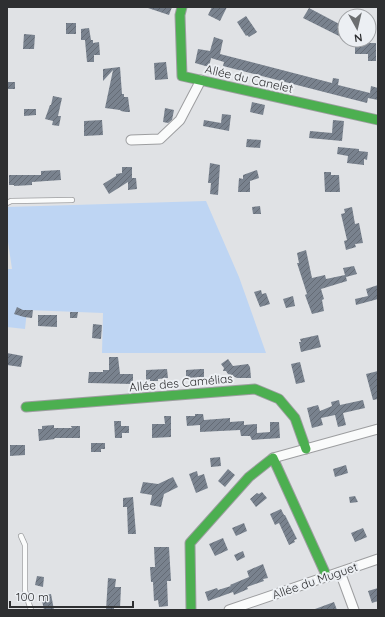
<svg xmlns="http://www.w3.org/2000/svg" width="385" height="617" font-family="Quicksand,sans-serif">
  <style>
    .green { fill: #bed5f3 }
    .building { fill: url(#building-hatch) }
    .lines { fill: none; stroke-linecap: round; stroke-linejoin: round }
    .lane-casing { stroke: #9d9ea0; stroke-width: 6 }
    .street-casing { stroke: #9d9ea0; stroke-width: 11 }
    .fast-casing { stroke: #9d9ea0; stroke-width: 11 }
    .lane { stroke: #fafbfb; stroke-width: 4.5 }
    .street { stroke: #fafbfb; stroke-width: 9 }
    .fast { stroke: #4caf50; stroke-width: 9 }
    .labels { text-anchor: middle; stroke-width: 4; stroke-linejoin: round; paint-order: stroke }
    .street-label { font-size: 12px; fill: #2e2f31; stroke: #eceff3 }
  </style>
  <defs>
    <pattern id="building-hatch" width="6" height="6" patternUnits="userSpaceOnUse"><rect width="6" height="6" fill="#79828e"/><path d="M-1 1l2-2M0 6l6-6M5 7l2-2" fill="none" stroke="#646b75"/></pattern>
  </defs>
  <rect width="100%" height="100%" fill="#e0e2e5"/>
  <path class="green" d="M206,201L239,277L266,353H102L103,313L27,310L25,329L7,327V269H12L7,235V207Z"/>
  <path class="building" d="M149,7H172L169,15L148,8Z
    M212,7H227L220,21L208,15Z
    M309,8L345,27V39L303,18Z
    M246,16L257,32L249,37L247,35L246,36L237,22Z
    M66,23H76V34H66Z
    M89,28L91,40H81V29Z
    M24,34L35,35L34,49H23Z
    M214,37L223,40L220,54L332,83L333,78L339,79L338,85L370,93L371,86L378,88V100L368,98L367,103L223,66L224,62L211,58L209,67L195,63L198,49L210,51Z
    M85,40H93V43L99,42L100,55H94V62H87Z
    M366,43H376V61H368V54H355V45H366Z
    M166,62L168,79L155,80L154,63Z
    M120,67L122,94H124V97H128L130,112H126L121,111L120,110L105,108L113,70L103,81V69Z
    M7,82H15V89H7Z
    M53,96L62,98L58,116H61L59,126L52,125L53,121L45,119L50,105H51Z
    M252,102L265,105L263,115L250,112Z
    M165,108L174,110L172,120L168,123L163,122Z
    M24,109H36V115L24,116Z
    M222,114L231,115L229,131L203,126L204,120L221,123Z
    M102,120L103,135L84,136V121Z
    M333,120L344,121L342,141L309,138L310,131L332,133Z
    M247,139L261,140L260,148L246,147Z
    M338,147L359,149V151L368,152L367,160L364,159V165L347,163L348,156L337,154Z
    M210,163L220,165L218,195L210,194L211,183H208Z
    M122,167H132V178H136L137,189L128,190V182L109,194L103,184L116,176V174L122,173Z
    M60,170L61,180L32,182V185L14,186V185H9V175H41V171Z
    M257,170L259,178L250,181V192H238L239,178L243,179V175Z
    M324,172H331V175H339L340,192H325Z
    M260,206L261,214H253L252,207Z
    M352,207L355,224L359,223L363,243L355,244L356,247L346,250L344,241L347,240L341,214L345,213L344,209Z
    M306,250L312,278L325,275L326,279L345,275L343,268L354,266L357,274L346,277L347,281L321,289L324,299L322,300L324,311L312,314L305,295L307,294L297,263H299L297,253Z
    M378,285V299L356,305L355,299L368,296L366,289Z
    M261,290L262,294L266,293L270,304L260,307L254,292Z
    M293,296L295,306L286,308L283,299Z
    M17,307L23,310H33L32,318L24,317L14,314Z
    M70,312H78L77,318H70Z
    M38,315H57V327L38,326Z
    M93,324L102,325L101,339L92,338Z
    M318,335L321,347L301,352L299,342H301L300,339Z
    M7,353L23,356L21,367L7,365Z
    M109,357H118L120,374H133V384L88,383L89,372H103V370H109Z
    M228,359L233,366L248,364L250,367L251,378H237L228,374L226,371H223L224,368L221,364Z
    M300,362L305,382L296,384L291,364Z
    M167,369L168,378L158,379V381H150V379L146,380V370Z
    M201,369H204V377L186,378V370Z
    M378,371V399L373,400L366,374Z
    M339,400L340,405L363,400L365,408L343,413L346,425L338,427L335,415L321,418L323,425L312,428L307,408L318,405L320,411L332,406L331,402Z
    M195,414H203L204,420L230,418V422L244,421V425L257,424V433L270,432V422H279L280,438L252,440L250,436H241L240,430L200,432V425L187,426L186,416H195Z
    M164,416H171V437L152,438V424H165Z
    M114,421H121V426H129V433H122V438H115Z
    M54,425V428H72L71,426H80V438H54L55,439L39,441L38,429H42V426Z
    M91,443H105V449H101V452H91Z
    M10,445H25V455L10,456Z
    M220,457L221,466L211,467L210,458Z
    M346,465L348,473L335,477L333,469Z
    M228,469L235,475L225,487L218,481Z
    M197,471L198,476L204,474L208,488L196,493L189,474Z
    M173,477L178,487L164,494L161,507L150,505L152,495L140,493L143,482L158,484Z
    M262,492L267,498L256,507L250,499L257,493L259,494Z
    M355,496L358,502L350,503L349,497Z
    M133,497L136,534H128L127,507H123V498Z
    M281,509L284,515H285L297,539L294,540L295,542L289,545L279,523L275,525L270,514Z
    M244,523L247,531L236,536L232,528Z
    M363,528L367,537L355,542L351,533Z
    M223,538L228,550L215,556L209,544Z
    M154,547H169L171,581H167L168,606L159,607L158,600L154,601L153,582H151L150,567H155Z
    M243,551L245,557L237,561L234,555Z
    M263,564L268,578L263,579L264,581L247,587L248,589L234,595L233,592L208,601L205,592L217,588L218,590L231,586L230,585L249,577L247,571Z
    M37,576L44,577L43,587L35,585Z
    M108,578L116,579L115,587H121L120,608H114V610H106Z
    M378,588V601L372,603L368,591Z
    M51,594L54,610H44L41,596Z
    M334,602L337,610H315V609Z"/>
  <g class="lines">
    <g class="lane-casing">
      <path id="lane" d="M7,203L11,201L72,200
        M21,536L25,545V591L31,610"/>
    </g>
    <g class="street-casing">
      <path id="street" d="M131,140L160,139L180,120L201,80
        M273,458L378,429
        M340,572L354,610
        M229,610L378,559"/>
    </g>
    <g class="fast-casing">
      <path id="fast" d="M182,7L180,15L182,76L378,120
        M26,407L255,389L279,399L295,418L306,449
        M191,610L190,543L249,477L273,458L327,577"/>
    </g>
    <use href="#lane" class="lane"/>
    <use href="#street" class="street"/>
    <use href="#fast" class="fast"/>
  </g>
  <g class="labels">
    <g class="street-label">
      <text transform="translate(249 79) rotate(13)" y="4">Allée du Canelet</text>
      <text transform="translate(181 383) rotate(-5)" y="4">Allée des Camélias</text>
      <text transform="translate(315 581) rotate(-19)" y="4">Allée du Muguet</text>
    </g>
  </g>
  <rect width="385" height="617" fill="none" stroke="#2e2f31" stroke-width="16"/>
  <g transform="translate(357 28) rotate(172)"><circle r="19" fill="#eceff3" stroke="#a0a2a5"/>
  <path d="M0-3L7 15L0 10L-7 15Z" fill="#6c6e70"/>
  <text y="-6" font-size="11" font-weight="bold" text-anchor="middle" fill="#2e2f31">N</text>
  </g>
  <path d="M10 601v6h123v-6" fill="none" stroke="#2e2f31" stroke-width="2"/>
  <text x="16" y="601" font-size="12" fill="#2e2f31" stroke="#eceff3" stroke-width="3" paint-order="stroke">100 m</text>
</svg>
